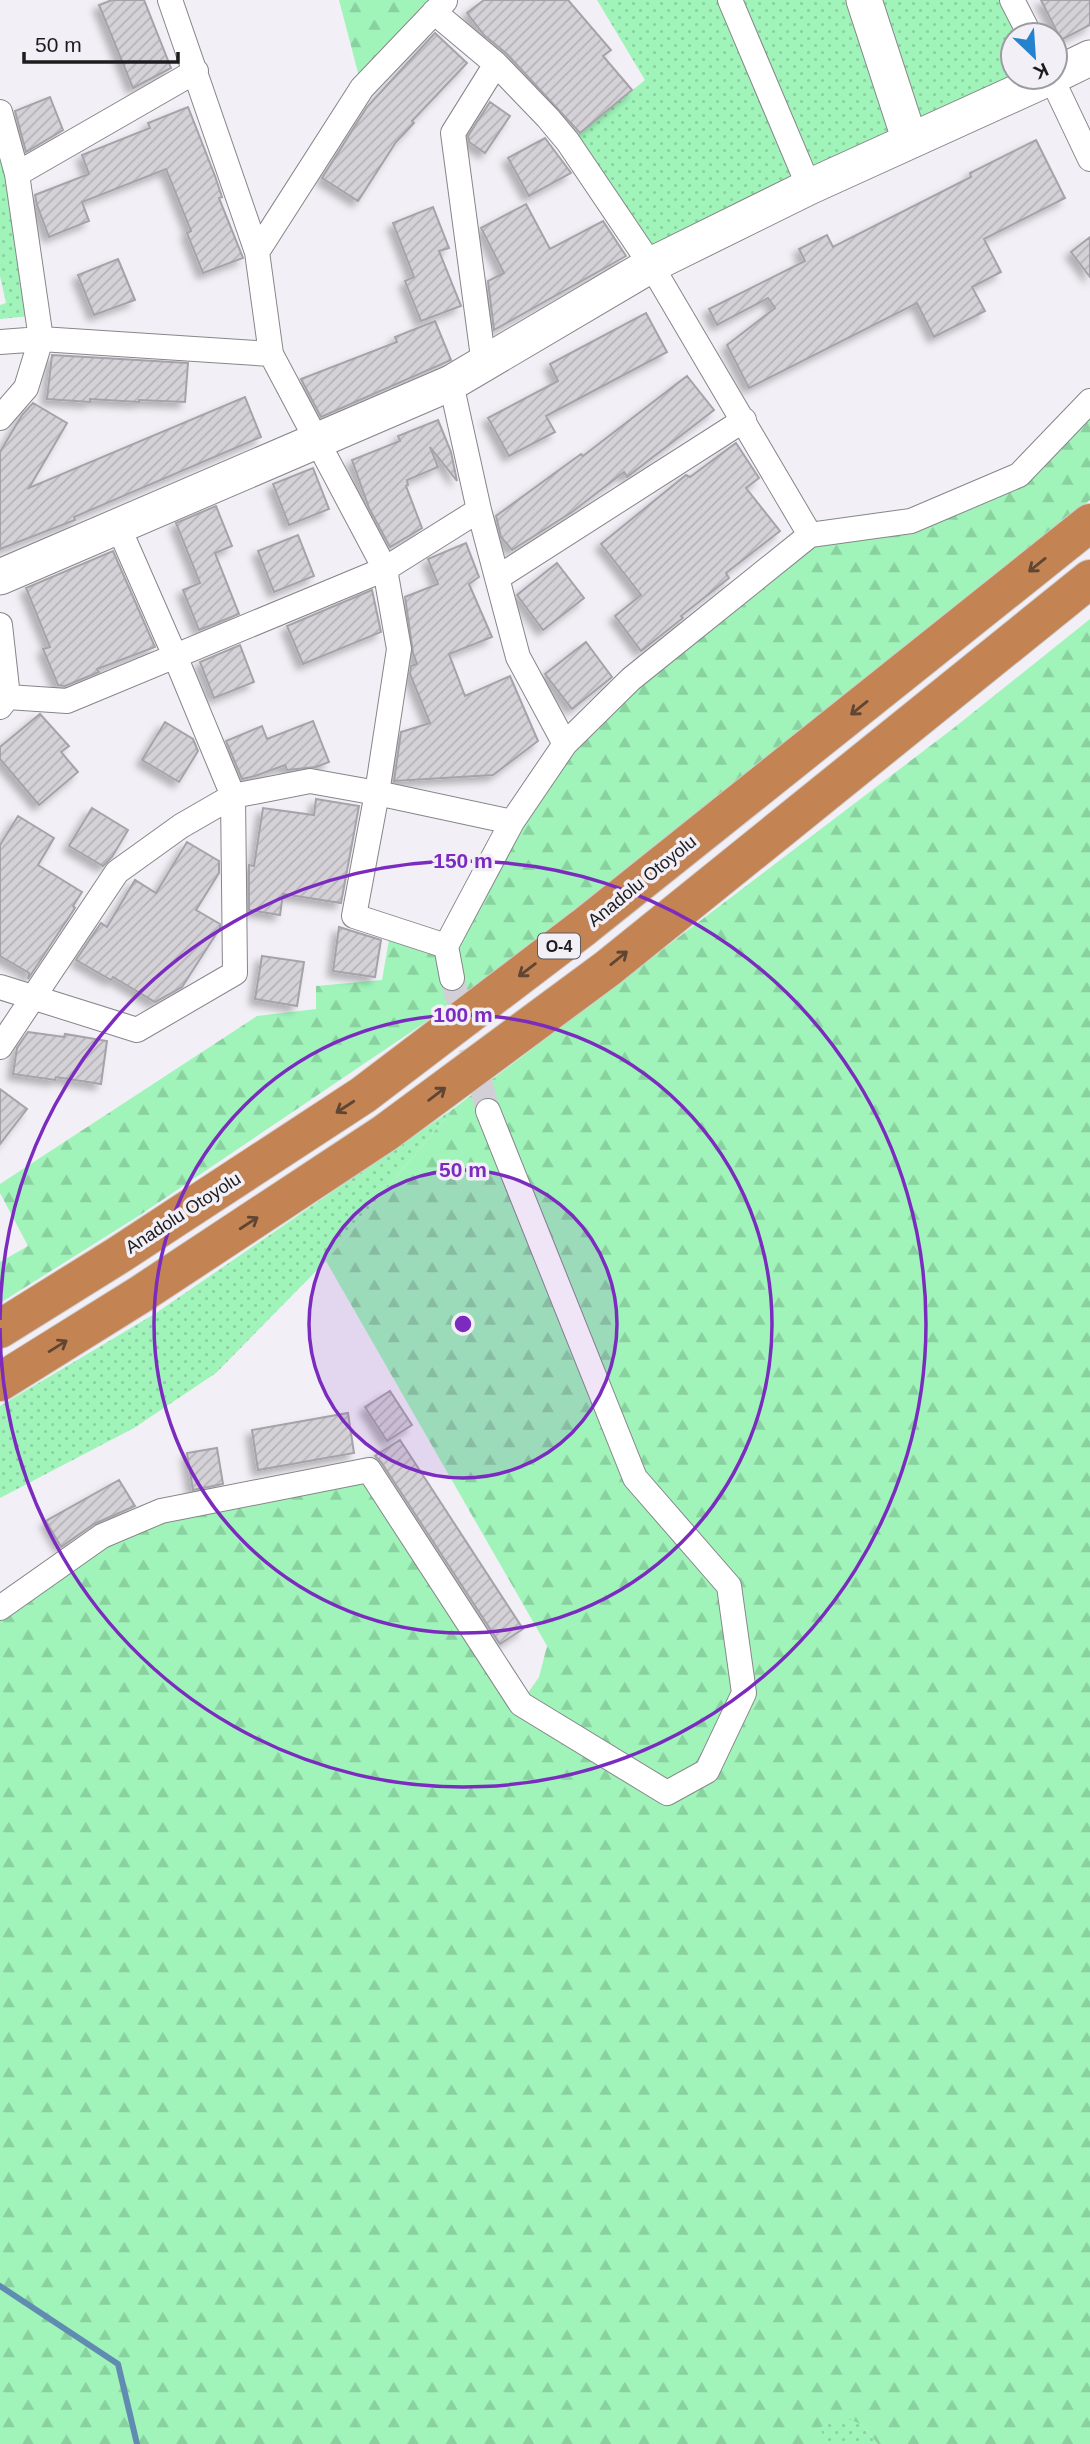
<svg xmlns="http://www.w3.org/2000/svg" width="1090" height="2444" font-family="Helvetica,sans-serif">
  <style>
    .grass { fill: url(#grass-dots) }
    .forest { fill: url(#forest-firs) }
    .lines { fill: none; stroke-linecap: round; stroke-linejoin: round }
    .stream { stroke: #618cb2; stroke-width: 6 }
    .building { fill: url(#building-hatch); stroke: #a5a3a9; stroke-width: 2; filter: url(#shadow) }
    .minor-tunnel { stroke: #d2d0d6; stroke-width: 24; stroke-dasharray: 24 12; stroke-linecap: butt }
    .minor-casing { stroke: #87858a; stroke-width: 26 }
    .secondary-casing { stroke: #87858a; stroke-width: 37 }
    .motorway-casing { stroke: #cdcdce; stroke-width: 40 }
    .minor { stroke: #fff; stroke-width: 24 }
    .secondary { stroke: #fff; stroke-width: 35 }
    .motorway { stroke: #c38352; stroke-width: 38 }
    .oneway { stroke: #5f4533 }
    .ring { fill: none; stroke: #7b2cbf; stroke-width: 3.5 }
    .labels { text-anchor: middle; stroke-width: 7; stroke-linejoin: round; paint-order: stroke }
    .shield { fill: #f2f0f6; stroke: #5c5b5f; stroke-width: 2 }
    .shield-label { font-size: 16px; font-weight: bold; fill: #1c1b1e }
    .street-label { font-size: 18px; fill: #1c1b1e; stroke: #f2f0f6 }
    .centre { fill: #7b2cbf; stroke: #f2f0f6; stroke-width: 3.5 }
    .ring-label { font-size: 21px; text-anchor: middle; font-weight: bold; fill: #7b2cbf; stroke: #f2f0f6; stroke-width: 7; stroke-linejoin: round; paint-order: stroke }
  </style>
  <defs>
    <pattern id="grass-dots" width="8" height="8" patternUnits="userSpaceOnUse" patternTransform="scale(1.75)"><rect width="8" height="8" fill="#a0f4ba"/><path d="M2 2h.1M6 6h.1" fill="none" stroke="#89d19f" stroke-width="1.8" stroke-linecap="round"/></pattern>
    <pattern id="forest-firs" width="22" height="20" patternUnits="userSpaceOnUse" patternTransform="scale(1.75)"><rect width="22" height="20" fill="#a0f4ba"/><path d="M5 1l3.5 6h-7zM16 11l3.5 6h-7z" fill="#89d19f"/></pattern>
    <pattern id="building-hatch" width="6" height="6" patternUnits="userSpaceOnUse" patternTransform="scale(1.75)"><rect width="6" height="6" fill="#d4d1d7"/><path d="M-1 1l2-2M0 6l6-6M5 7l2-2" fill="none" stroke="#b5b3b8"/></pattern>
    <filter id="shadow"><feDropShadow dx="-5.5" dy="5.5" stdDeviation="3.5" flood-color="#0004"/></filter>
  </defs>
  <rect width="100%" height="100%" fill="#f2f0f6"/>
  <path class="grass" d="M597,0H1012L1030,35H1013V77L651,265L568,142L645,80Z
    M0,154L10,185L30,316L0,319V305L6,303L0,276Z
    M453,1109L326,1261L216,1373L134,1428L0,1498V1406L156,1313Z
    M846,2416L862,2425L878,2444H794L818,2428Z"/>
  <path class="forest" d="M339,0H446L362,88Z
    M1090,401V500L875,675L457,1001L137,1217L0,1303V1262L28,1246L0,1193V1184L257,1016L316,1009V986L382,980L391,928L446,946L565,744L810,535L911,521L1019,475Z
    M1090,619V2444H878L862,2425L846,2417L819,2428L829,2444H0V1608L102,1536L369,1470L521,1703L539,1677L547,1646L326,1261L453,1109L955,727Z"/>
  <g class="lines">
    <path class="stream" d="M0,2286L118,2364L137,2444"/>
  </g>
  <path class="building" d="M112,0H144L171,68L133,88L99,5Z
    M484,0H568L611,50L603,56L632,90L580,133L507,54L484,35L467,13Z
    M1041,0H1090V25L1061,40Z
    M435,33L467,63L412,121L414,123L396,142L358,201L322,178L367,107Z
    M50,97L63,130L26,152L15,111Z
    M490,102L510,116L485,153L469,142L468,136Z
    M188,107L215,176L222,197L219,198L243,258L203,273L187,233L191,231L166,169L82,202L89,221L49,237L37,205L35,195L89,174L82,155L150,128L148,123Z
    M545,138L571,173L529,196L508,158Z
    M1036,140L1065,198L984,239L1001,272L972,287L985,311L934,337L917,303L749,388L727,345L775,308L768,298L717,325L709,309L805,261L799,249L827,235L833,247L971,177L970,173Z
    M526,204L550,249L603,221L626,256L494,330L488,281L504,273L481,228Z
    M433,207L449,248L439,251L461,306L421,321L405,281L414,277L393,223Z
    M1090,237V277L1071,252Z
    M118,259L135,300L94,315L78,275Z
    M646,313L667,352L546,416L555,432L509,456L488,418L558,381L550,364Z
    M435,321L451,360L321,417L301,379L397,342L395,337Z
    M52,355L188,363L185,402L139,400V402L90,399V402L47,399Z
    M687,376L714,410L627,477L624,472L572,512L512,550L501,537L496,516L581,454L583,456Z
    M245,397L261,437L74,517L75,520L0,549V452L22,415L33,403L67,423L29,488Z
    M438,420L451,452L457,481L430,447L438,467L407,480L408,485L406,486L422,528L390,547L369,508L352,460L400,441L398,436Z
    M736,443L759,478L746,488L780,531L726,573L729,578L681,616L683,618L641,651L615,616L641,595L601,544L686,475L690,477Z
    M313,468L329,509L289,525L273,484Z
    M216,506L232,546L215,553L239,614L199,630L183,590L200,583L176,523Z
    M298,535L314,576L274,592L258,551Z
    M466,543L479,577L469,584L492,637L449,654L465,696L510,676L538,741L493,775L394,781L401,732L430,723L410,674L411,666L417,664L413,653L405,597L438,584L428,559Z
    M113,551L155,647L97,669L99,672L65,686L58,685L43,649L50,647L26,588Z
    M557,563L584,598L543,630L517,595Z
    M372,590L381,632L303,664L287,626Z
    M586,642L612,677L572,709L545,674Z
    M240,645L254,682L214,698L200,662Z
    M40,714L69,746L61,752L78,772L39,805L0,759V747Z
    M313,721L329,762L316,767L287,770L285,765L255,776L242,779L226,741L262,726L267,739Z
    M165,722L193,739L198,751L179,782L142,760Z
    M316,799L359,806L341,903L283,894L280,915L249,910V865L254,866L263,808L314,815Z
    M92,808L128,830L112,857L103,866L69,846Z
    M18,816L54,838L38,865L82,892L73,906L75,908L28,979L29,973L0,956V845Z
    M187,842L219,861V873L196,910L220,924V928L182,987L155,1002L113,977L111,980L76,960L101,923L107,927L135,880L156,893Z
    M339,927L381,940L375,977L333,971Z
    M262,956L304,962L297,1006L255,999Z
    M28,1032L64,1037L65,1034L107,1041L101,1084L56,1077L55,1080L13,1074L17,1048Z
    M0,1089L27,1109L0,1144Z
    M390,1391L412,1425L387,1441L365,1407Z
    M348,1413L354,1453L258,1470L252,1430Z
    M400,1440L523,1629L500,1644L381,1462L375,1456Z
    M217,1448L223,1484L193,1490L187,1453Z
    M119,1480L135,1506L94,1524L61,1547L46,1521Z"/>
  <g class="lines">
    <path class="minor-tunnel" d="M452,978L488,1111"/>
    <g class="minor-casing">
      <path id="minor" d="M170,0L257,252L271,354L385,569L399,649L377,793L354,916L446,946
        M730,0L809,187
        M1012,0L1030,35
        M434,12L496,64L548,118L568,142L651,265L810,535L631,679L565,744L512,822L446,946L452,978
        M1051,77L1090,159
        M0,112L17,174L41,339L26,388L0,418
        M17,174L196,71
        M257,252L362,88L445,1
        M0,342L41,339L271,354
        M484,365L453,133L496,64
        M451,383L479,510L518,657L565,744
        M810,535L911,521L1019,475L1090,401
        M497,578L744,420
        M0,625L8,697L0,707
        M8,697L67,701L385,569L479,510
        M0,987L137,1030L235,973L233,796L175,656L118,526
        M0,1047L117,872L181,826L233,796L310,781L377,793L512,822
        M0,1608L102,1536L161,1511L369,1470L521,1704L667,1793L707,1771L744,1693L729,1586L635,1478L488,1111"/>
    </g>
    <g class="secondary-casing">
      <path id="secondary" d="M864,0L910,141
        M1055,75L1090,58
        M0,577L451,383L651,265L809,187L1051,77"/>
    </g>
    <g class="motorway-casing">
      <path id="motorway" d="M0,1329L117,1256L363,1095L584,927L1090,523
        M0,1382L141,1294L385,1133L608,968L1090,579"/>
    </g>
    <use href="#minor" class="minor"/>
    <use href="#secondary" class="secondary"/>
    <use href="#motorway" class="motorway"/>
  </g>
  <defs><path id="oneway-shaft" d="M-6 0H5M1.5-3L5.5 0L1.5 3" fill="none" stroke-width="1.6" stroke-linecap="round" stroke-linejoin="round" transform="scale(1.75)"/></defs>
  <g class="oneway">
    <use href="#oneway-shaft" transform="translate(1037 565) rotate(141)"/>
    <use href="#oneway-shaft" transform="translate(859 708) rotate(141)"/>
    <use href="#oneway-shaft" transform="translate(619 958) rotate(-39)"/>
    <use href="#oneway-shaft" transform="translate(527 970) rotate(143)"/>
    <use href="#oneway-shaft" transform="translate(437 1094) rotate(-37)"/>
    <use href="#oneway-shaft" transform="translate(345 1107) rotate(147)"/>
    <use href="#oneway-shaft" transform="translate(249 1223) rotate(-33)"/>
    <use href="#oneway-shaft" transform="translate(58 1346) rotate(-32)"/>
  </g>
  <circle cx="463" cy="1324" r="154" fill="#7b2cbf" fill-opacity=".12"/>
  <g class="ring">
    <circle cx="463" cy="1324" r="154"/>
    <circle cx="463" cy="1324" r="309"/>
    <path d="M0 1320A463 463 0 1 1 0 1328"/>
  </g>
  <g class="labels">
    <rect class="shield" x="538" y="933.5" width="42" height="25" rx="5"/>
    <g class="shield-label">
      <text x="559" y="952">O-4</text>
    </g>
    <g class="street-label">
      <text transform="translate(642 881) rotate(-39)" y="6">Anadolu Otoyolu</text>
      <text transform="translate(183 1213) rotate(-33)" y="6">Anadolu Otoyolu</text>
    </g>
  </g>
  <circle cx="463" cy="1324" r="10" class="centre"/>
  <g class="ring-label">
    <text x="463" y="868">150 m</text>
    <text x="463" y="1022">100 m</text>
    <text x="463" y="1177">50 m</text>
  </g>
  <g transform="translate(1034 56) rotate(155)"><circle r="33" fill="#f2f0f6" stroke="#9c9ba0" stroke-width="2"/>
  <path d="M0-5L12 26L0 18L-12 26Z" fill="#2482ce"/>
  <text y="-10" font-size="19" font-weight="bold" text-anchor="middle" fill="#1c1b1e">K</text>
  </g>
  <path d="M24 52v10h154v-10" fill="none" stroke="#1c1b1e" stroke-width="3.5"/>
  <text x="35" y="52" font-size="21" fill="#1c1b1e" stroke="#f2f0f6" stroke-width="5" paint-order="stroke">50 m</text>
</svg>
